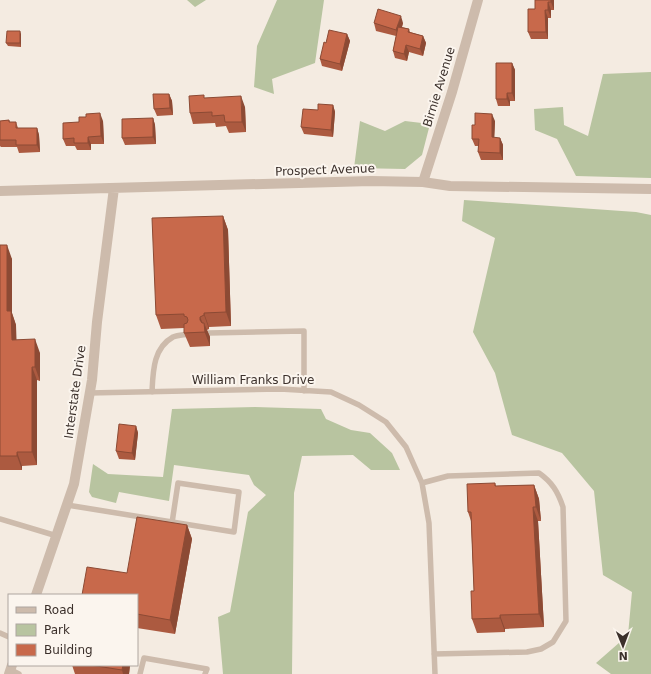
<svg xmlns="http://www.w3.org/2000/svg" width="651" height="674" font-family="'DejaVu Sans',sans-serif">
  <style>
    .green { fill: #b8c4a0 }
    .lines { fill: none; stroke-linecap: round; stroke-linejoin: round }
    .service { stroke: #cdbbac; stroke-width: 5.5 }
    .minor { stroke: #cdbbac; stroke-width: 10 }
    .tertiary { stroke: #cdbbac; stroke-width: 10 }
    .wall { fill: #ac5a40 }
    .shaded-wall { fill: #8c4a34 }
    .building { fill: #c8694b; stroke: #8c4a34 }
    .labels { text-anchor: middle; stroke-width: 4; stroke-linejoin: round; paint-order: stroke }
    .street-label { font-size: 12px; fill: #3b302b; stroke: #fbf5ee }
  </style>
  <rect width="100%" height="100%" fill="#f4ebe1"/>
  <path class="green" d="M187,0H206L195,7Z
    M277,0H324L315,63L272,79L274,94L254,87L257,46Z
    M651,72V178L576,176L557,139L535,130L534,109L563,107L564,125L588,136L603,74Z
    M360,121L385,131L405,121L430,124L422,155L405,169L354,168Z
    M464,200L636,212L651,215V674H611L596,663L628,635L632,592L603,575L594,491L562,453L512,435L495,373L473,332L495,238L462,221Z
    M255,407L321,409L326,419L351,430L370,433L392,453L400,470H371L353,455L302,456L294,493L292,674H223L218,617L230,612L248,512L266,495L254,485L249,475L174,465L169,501L119,492L116,503L92,497L89,492L93,464L108,474L163,477L172,409Z"/>
  <g class="lines">
    <path class="service" d="M209,333L304,331V391
      M152,392C153,372 153,348 173,337C178,335 184,335 189,334
      M89,393L280,389L331,392L359,405L386,422L406,447L422,483L429,523L435,674
      M422,483L448,476L539,473C552,482 558,492 563,507L566,621L553,642L541,649L527,652L434,654
      M67,505L234,532L239,492L178,483L172,523
      M0,519L57,536
      M0,633L9,637
      M11,670L19,674
      M140,674L144,658L207,669L205,674"/>
    <path class="minor" d="M423,182L450,186L651,189"/>
    <path class="tertiary" d="M0,191L371,181L423,182L452,92L478,0
      M36,595L74,484L92,380L97,322L114,188
      M9,674L12,665"/>
  </g>
  <path class="wall" d="M535,0H554V10H551V18H548V39H531L528,32L535,9Z
    M374,23H403L402,27L409,29L410,32L423,36L426,43L423,56L409,52L407,61L395,58L393,51L396,36L376,31Z
    M21,34V47L8,46L6,43Z
    M347,34L350,41L342,71L322,66L320,59L326,43Z
    M512,63L515,70V101H510V106H498L496,99Z
    M169,94L172,101L173,115L157,116L154,109Z
    M205,98L245,107L246,132L229,133L226,126L216,127L215,123L193,124L190,113Z
    M333,105L335,112L333,137L304,134L301,127L318,110Z
    M153,118L155,125L156,144L125,145L122,138Z
    M9,120L10,122H16L18,128H37L39,135L40,152L19,153L17,147H1L0,146V121Z
    M103,121L104,144H91V150H77L75,146H66L63,139Z
    M495,121L494,138H500L503,145V160H481L478,152V146H475L472,139L475,125Z
    M223,216L228,230L231,326L209,327V329L207,330L210,337V346L190,347L184,333V328L161,329L156,315Z
    M0,245L12,259V313L16,325V340L40,353V381L37,380V465L22,466V470H0Z
    M136,426L138,433L135,460L119,459L116,451Z
    M495,483L496,486L534,485L539,499L541,521H538L544,627L505,629V632L477,633L472,619L474,591L471,521L468,512Z
    M187,525L192,539L175,634L137,628V595L127,573Z
    M72,665H130L129,674H75Z"/>
  <path class="shaded-wall" d="M551,0H554V10L551,2Z
    M548,2L551,10V18L548,10Z
    M545,10L548,18V39L546,32Z
    M401,16L403,23L399,37L396,30Z
    M20,31L21,34V47L20,43Z
    M347,34L350,41L342,71L340,64Z
    M423,36L426,43L423,56L420,49Z
    M406,45L409,52L407,61L404,54Z
    M512,63L515,70V101L512,93Z
    M507,93L510,101V106L507,99Z
    M169,94L172,101L173,115L170,108Z
    M241,96L245,107L246,132L242,122Z
    M333,105L335,112L333,137L331,130Z
    M100,113L103,121L104,144L101,136Z
    M492,114L495,121L494,145L492,137Z
    M153,118L155,125L156,144L153,137Z
    M37,128L39,135L40,152L37,145Z
    M88,137L91,144V150L88,143Z
    M500,138L503,145V160L500,153Z
    M223,216L228,230L231,326L226,312Z
    M7,245L12,259V313L16,325L17,354L12,340L7,311Z
    M204,313L209,327V329L204,315Z
    M200,317L205,328L204,323L210,337V346L200,320Z
    M35,339L40,353V381L35,367Z
    M32,367L37,380V465L32,452Z
    M136,426L138,433L135,460L132,453Z
    M17,452L22,466V470L17,456Z
    M534,485L539,499L541,521L536,507Z
    M533,507L538,521L544,627L539,614Z
    M187,525L192,539L175,634L170,620Z
    M500,615L505,629V632L500,618Z
    M123,665H130L129,674H123L122,670Z"/>
  <path class="building" d="M535,0H551V2H548V10H545L546,32H528V9H535Z
    M378,9L401,16L396,30L374,23Z
    M398,27L409,29L408,32L423,36L420,49L406,45L404,54L393,51Z
    M329,30L347,34L340,64L320,59L324,42L326,43Z
    M7,31H20V43H6Z
    M496,63H512V93H507V99H496Z
    M153,94H169L170,108L154,109Z
    M204,95V98L241,96L242,122H225L224,115L212,116V112L190,113L189,96Z
    M318,104L333,105L331,130L301,127L303,109L318,110Z
    M100,113L101,136L88,137V143H74V138L63,139V123L79,122V117H86V114Z
    M475,113L492,114V137L500,138V153L478,152L479,139H472V125H475Z
    M153,118V137L122,138V119Z
    M9,120V122H16V128H37V145H16V140H0V121Z
    M223,216L226,312L204,313V315L200,317V320L202,323H204L205,332L184,333V324L187,323L188,320L187,317L184,316V314L156,315L152,218Z
    M0,245H7V311H11L12,340L35,339V367H32V452H17V456H0Z
    M119,424L136,426L132,453L116,451Z
    M495,483V486L534,485L536,507H533L539,614L500,615V618L472,619L471,591H474L471,512H468L467,484Z
    M137,517L187,525L170,620L137,614V595H82L87,567L127,573Z
    M90,665H123L122,670Z"/>
  <g class="labels">
    <g class="street-label">
      <text transform="translate(439 87) rotate(-73)" y="4">Birnie Avenue</text>
      <text transform="translate(325 170) rotate(-2)" y="4">Prospect Avenue</text>
      <text x="253" y="384">William Franks Drive</text>
      <text transform="translate(75 392) rotate(-82)" y="4">Interstate Drive</text>
    </g>
  </g>
  <rect x="8" y="594" width="130" height="72" fill="#fbf5ee" stroke="#aea6a0"/>
  <rect x="16" y="607" width="20" height="6" fill="#cdbbac" stroke="#aea6a0"/>
  <text x="44" y="614" font-size="12" fill="#3b302b">Road</text>
  <rect x="16" y="624" width="20" height="12" fill="#b8c4a0" stroke="#aea6a0"/>
  <text x="44" y="634" font-size="12" fill="#3b302b">Park</text>
  <rect x="16" y="644" width="20" height="12" fill="#c8694b" stroke="#aea6a0"/>
  <text x="44" y="654" font-size="12" fill="#3b302b">Building</text>
  <g transform="translate(623 646) rotate(179)" stroke="#fbf5ee" stroke-width="3" paint-order="stroke">
  <path d="M0-3L7 15L0 10L-7 15Z" fill="#3b302b"/>
  <text y="-6" font-size="11" font-weight="bold" text-anchor="middle" fill="#3b302b">N</text>
  </g>
</svg>
